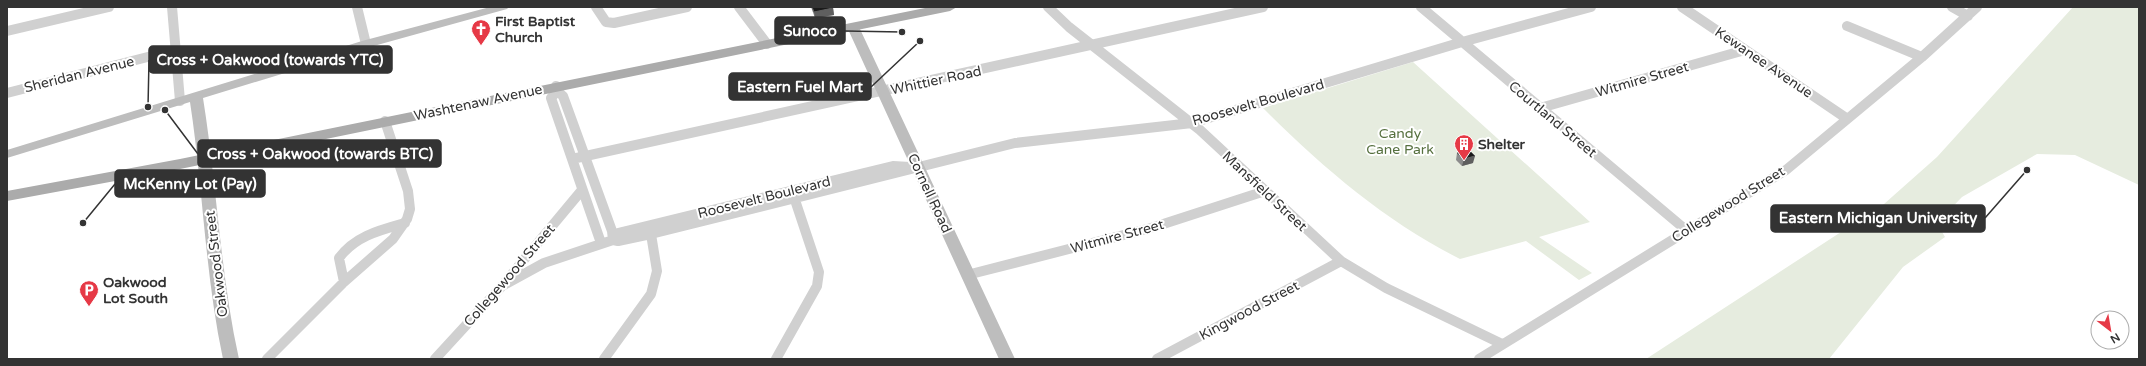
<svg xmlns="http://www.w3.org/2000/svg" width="2146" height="366" font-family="'Varela Round',sans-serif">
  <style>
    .green { fill: #e6ecdf }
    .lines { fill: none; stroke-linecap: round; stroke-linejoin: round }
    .street { stroke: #d0d0d0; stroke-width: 10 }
    .secondary { fill: #bdbdbd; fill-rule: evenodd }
    .primary { fill: #ababab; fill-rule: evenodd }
    .wall { fill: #8c8c8c }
    .shaded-wall { fill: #5f5f5f }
    .building { fill: #1a1a1a; stroke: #5f5f5f }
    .labels { text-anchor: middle; stroke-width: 4; stroke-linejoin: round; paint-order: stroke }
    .poi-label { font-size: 14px; font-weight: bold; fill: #333; stroke: #fff; text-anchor: start }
    .street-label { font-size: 14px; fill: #333; stroke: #fff }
    .park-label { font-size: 14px; fill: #56703f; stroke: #fff }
    .leader { fill: none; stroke: #333; stroke-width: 1.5 }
    .callout-dot { fill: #333; stroke: #fff; stroke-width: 1.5 }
    .callout { fill: #333; stroke: #333; stroke-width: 1.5 }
    .callout-label { font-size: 15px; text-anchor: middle; font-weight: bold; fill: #fff }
  </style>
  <rect width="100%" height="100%" fill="#fff"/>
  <path class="green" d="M2073,7H2139V185L2075,155L2037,154L1962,197L1937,223L1945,237L1903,267L1829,359H1646L1884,204L1937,157Z
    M1413,62L1590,222L1539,237L1592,273L1579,280L1526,241L1460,259C1385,221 1322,167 1263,108Z"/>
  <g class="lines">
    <path class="street" d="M172,7L180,101
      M357,7L366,44
      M596,7L606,22L614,23L687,7
      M739,7L767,44
      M1048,7L1069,27L1200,130L1341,261L1386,288L1502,344
      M1421,7L1686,230
      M1682,7L1846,118
      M1952,7L1968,16
      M1847,26L1922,57
      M7,31L109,7
      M556,86L557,91L563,96L612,231L613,240
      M557,91L551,98L601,243
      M7,93L175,50
      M1540,108L1745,50
      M572,159L1263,7
      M613,240L618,233L893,166L910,167
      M967,275L1151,228L1265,191
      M344,282L339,258C355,236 380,230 405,223
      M502,286L544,263L613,240L618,241L651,234L1015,143L1192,123L1462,42L1591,7
      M267,359L344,282L393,239L407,219L410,209L408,191L385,121
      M435,359L502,286L582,190
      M604,359L651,294L657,271L650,228
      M776,359L817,286L819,272L793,194
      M1157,359L1341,261
      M1479,359L1786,170L1922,57L1977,7"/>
    <path class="secondary" d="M490,7H509L507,9L370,47L203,98C217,185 220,273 239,359H223C205,275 203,187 190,102L7,158V150L362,41Z
      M853,23L859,27L1015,359H999L847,27Z"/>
    <path class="primary" d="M930,7H957L950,11L180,169L7,201V191L180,159Z"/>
  </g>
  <path class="wall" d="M811,7H833L834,15L815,18Z
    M1457,153L1473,163L1462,166L1456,160Z"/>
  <path class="shaded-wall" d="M833,8L834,15L815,18L814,12Z
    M1475,156L1473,163L1462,166L1464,159Z"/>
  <path class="building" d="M812,7H833V8L814,12Z
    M1468,149L1475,156L1464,159L1457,153Z"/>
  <defs>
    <g id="church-pin" transform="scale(1)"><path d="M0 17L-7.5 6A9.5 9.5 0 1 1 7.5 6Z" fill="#e63946" stroke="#fff"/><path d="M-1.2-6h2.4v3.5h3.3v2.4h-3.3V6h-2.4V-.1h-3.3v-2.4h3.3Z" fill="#fff"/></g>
    <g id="building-pin" transform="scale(1)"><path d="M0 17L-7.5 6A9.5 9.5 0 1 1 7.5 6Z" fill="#e63946" stroke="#fff"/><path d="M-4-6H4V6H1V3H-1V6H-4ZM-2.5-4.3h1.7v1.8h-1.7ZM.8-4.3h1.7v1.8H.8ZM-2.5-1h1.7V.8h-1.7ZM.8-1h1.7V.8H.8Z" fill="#fff"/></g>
    <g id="parking-pin" transform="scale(1)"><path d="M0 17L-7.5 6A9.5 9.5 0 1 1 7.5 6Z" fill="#e63946" stroke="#fff"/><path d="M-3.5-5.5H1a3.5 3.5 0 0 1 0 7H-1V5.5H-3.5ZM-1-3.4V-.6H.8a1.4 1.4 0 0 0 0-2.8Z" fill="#fff"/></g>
  </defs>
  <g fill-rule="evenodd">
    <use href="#church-pin" x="481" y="29"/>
    <use href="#building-pin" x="1464" y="144"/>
    <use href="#parking-pin" x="89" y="290"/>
  </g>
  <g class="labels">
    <g class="poi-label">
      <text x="495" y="26">First Baptist<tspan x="495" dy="16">Church</tspan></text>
      <text x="1478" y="149">Shelter</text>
      <text x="103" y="287">Oakwood<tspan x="103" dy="16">Lot South</tspan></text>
    </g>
    <g class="street-label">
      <text transform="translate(1764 62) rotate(34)" y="5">Kewanee Avenue</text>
      <text transform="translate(79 74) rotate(-14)" y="5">Sheridan Avenue</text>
      <text transform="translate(1642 79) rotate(-16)" y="5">Witmire Street</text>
      <text transform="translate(936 80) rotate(-12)" y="5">Whittier Road</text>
      <text transform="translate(478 102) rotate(-12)" y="5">Washtenaw Avenue</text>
      <text transform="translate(1258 102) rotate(-16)" y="5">Roosevelt Boulevard</text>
      <text transform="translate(1553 119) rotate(40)" y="5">Courtland Street</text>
      <text transform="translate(1265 191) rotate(43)" y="5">Mansfield Street</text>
      <text transform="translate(930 193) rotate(65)" y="5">Cornell Road</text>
      <text transform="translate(764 197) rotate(-14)" y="5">Roosevelt Boulevard</text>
      <text transform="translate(1728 204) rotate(-32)" y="5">Collegewood Street</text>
      <text transform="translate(1117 236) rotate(-15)" y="5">Witmire Street</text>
      <text transform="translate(216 264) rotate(-97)" y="5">Oakwood Street</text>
      <text transform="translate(509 275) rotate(-49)" y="5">Collegewood Street</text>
      <text transform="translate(1249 310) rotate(-28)" y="5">Kingwood Street</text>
    </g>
    <g class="park-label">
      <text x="1400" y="138">Candy<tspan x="1400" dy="16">Cane Park</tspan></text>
    </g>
  </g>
  <path class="leader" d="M902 32L845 31M148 107L149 60M920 41L871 87M165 110L198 154M83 223L115 184M2027 170L1985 218"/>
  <g class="callout-dot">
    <circle cx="902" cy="32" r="4"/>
    <circle cx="148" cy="107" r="4"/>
    <circle cx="920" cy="41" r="4"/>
    <circle cx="165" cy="110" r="4"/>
    <circle cx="83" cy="223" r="4"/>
    <circle cx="2027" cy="170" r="4"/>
  </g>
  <g class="callout">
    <rect x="775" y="17" width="70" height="27" rx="4"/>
    <rect x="149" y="46" width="243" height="27" rx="4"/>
    <rect x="729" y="73" width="142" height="27" rx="4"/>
    <rect x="198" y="140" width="243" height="27" rx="4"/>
    <rect x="115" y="170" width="150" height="27" rx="4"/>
    <rect x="1771" y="205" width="214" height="27" rx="4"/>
  </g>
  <g class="callout-label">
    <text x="810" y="36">Sunoco</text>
    <text x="270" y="65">Cross + Oakwood (towards YTC)</text>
    <text x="800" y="92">Eastern Fuel Mart</text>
    <text x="320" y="159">Cross + Oakwood (towards BTC)</text>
    <text x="190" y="189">McKenny Lot (Pay)</text>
    <text x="1878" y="223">Eastern Michigan University</text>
  </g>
  <rect width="2146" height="366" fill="none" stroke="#333333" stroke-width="16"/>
  <g transform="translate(2110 330) rotate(149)"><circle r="19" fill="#ffffff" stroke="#adadad"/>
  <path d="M0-3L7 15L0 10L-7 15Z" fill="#e63946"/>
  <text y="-6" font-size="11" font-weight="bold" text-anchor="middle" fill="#333333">N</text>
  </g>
</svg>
